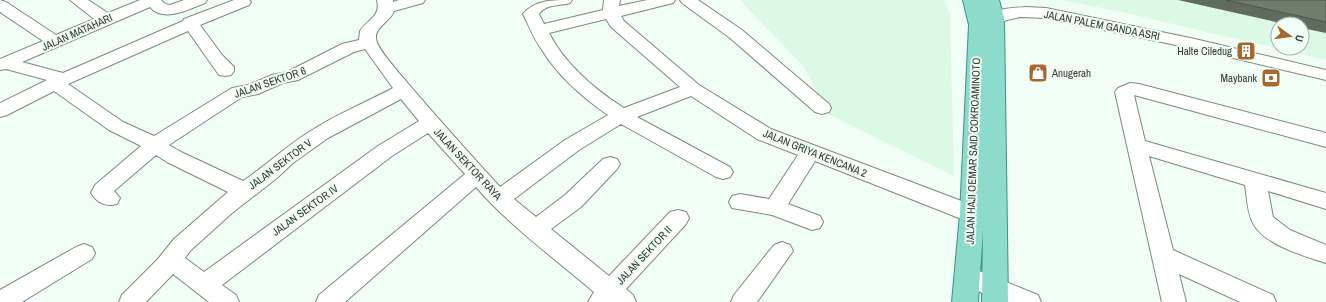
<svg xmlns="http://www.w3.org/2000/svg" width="1326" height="302" font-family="'Archivo Narrow',sans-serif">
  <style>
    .built { fill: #dcf9e6; fill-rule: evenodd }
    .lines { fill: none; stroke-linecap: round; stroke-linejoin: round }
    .minor-casing { stroke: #788b7e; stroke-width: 2 }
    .major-casing { stroke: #3b9381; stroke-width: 2 }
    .minor { fill: #fff; fill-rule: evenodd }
    .major { fill: #8cdbcb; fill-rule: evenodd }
    .wall { fill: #606b5d }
    .building { fill: #707c6c; stroke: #4e574c }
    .labels { text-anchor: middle; stroke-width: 4; stroke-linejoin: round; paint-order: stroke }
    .street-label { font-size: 11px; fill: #333b36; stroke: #f1fef5 }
    .poi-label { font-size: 11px; fill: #333b36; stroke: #f1fef5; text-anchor: end }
  </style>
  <rect width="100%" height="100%" fill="#f1fef5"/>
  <path class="built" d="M740,0H944L950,14L954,176L828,114L805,68Z
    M1060,0H1326V60L1117,11ZM1278,24H1302V48H1278Z"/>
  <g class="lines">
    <g class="minor-casing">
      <path id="minor" d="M0,0L6,2L56,35L94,19L70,0H88L108,13L140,0H161L165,4L170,5L184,0H207L205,3C189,9 164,23 150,7L22,62L63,73L183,21L184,19L234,0H249L251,2L249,5L200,25L222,55L234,67V71L231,75L225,76L219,75C209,61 198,45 188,31L68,84L123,122L154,136L232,88L248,85L272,75L287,72L342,44L359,40L360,31C368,19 381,17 377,0H393V2L399,0H425L423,3L394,11C391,21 375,27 376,38C376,47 393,65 399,73C432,112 466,150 500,187L565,140L608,115C583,98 558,76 542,50C534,39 529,26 523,14C535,0 551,0 572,0L570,3C559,6 546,4 539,14L544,24L603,10L604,0H620L619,6L647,0H675L673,3L621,16L624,21L699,85L771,129L980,208L983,214L980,220L972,222L964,220L815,161L788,204L820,216L823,222L820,228L812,230L772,215L732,208L729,202L732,196L740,194L769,199L798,155L757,139L691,96L637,117L730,167L733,172L730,177L723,179L716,177L621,124L579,150L514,199L536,217L565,195L603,159L610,157L617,159L620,164L617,169L581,207L551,229L609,276L670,212L678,210L686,212L689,218L686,224L626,289L633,295L636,302H588L594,292C554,258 511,227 476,187L345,302H316L319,295L465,174L428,133L392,156L222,285L236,295L239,302H209L173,274L146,302H119L122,295L157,260L174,239L228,192L167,162L156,155L114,191L120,198L117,204C106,207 97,203 91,193L95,185L141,146L109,130L54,91L7,115L0,117V103L47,80L6,69L0,70V59L43,41L0,12ZM606,19L611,27L680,87L624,108C594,89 565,64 549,33ZM365,49L393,88C367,102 339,113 314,129C288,144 267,165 243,181L181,152L169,145L242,97L258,94L283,83L298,80L354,52ZM401,99L419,121L378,146L204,272L185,258L190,251L232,213L277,178L293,163L328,138Z
        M680,0H698L742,30L829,104L831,108L829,112L822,114L815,112L730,38L682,3Z
        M1026,7L1046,8L1195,39L1326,70V80L1195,49L1046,18L1020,17L995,23L989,21L987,18C994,8 1015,8 1026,7Z
        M1130,83L1139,84L1326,133V147L1134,95L1145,141L1326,193V209L1268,191L1273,217L1290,230L1326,245V263C1304,256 1261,244 1252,221C1247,211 1247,196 1245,185L1149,156L1173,250L1273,295L1276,302H1240L1179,274L1186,302H1162L1115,92L1118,88Z
        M782,242L790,245L793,251L757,302H731L734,295L774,245Z
        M84,244L92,247L95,253L92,259L22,302H0V290L76,247Z
        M967,266L1038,295L1041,302H1004L959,283L955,276L959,269Z"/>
    </g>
    <g class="major-casing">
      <path id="major" d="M963,0H981L986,22L981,0H999L1004,18L1008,302H982L983,230L978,302H952L960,214L969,25Z"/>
    </g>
    <use href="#minor" class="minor"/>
    <use href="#major" class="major"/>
  </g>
  <path class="wall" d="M1178,0H1326V33L1302,28V24H1285Z"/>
  <path class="building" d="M1226,0H1326V22Z"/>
  <defs>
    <g id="building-square" transform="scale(1)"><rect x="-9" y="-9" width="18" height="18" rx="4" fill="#a7682e" stroke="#f1fef5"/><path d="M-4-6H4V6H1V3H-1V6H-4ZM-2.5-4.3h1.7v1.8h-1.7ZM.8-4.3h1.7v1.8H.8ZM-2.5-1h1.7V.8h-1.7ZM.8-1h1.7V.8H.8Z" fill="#fff"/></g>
    <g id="shop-square" transform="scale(1)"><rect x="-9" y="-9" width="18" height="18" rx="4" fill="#a7682e" stroke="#f1fef5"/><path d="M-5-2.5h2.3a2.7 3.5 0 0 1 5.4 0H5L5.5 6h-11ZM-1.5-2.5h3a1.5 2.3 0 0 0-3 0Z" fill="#fff"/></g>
    <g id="bank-square" transform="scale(1)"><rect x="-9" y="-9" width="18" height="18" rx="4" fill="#a7682e" stroke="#f1fef5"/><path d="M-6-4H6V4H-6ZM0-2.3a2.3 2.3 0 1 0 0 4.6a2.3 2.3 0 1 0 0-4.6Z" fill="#fff"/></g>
  </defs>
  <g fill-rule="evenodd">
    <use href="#building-square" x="1246" y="51"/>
    <use href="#shop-square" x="1038" y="73"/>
    <use href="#bank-square" x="1271" y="78"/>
  </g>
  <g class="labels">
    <g class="street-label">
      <text transform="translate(1102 25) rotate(11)" y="4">JALAN PALEM GANDA ASRI</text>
      <text transform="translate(77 32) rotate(-24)" y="4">JALAN MATAHARI</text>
      <text transform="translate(270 82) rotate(-19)" y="4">JALAN SEKTOR 6</text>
      <text transform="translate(973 151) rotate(-88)" y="4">JALAN HAJI OEMAR SAID COKROAMINOTO</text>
      <text transform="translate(815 153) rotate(22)" y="4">JALAN GRIYA KENCANA 2</text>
      <text transform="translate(280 164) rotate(-37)" y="4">JALAN SEKTOR V</text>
      <text transform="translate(468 164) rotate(47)" y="4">JALAN SEKTOR RAYA</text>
      <text transform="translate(305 210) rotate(-36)" y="4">JALAN SEKTOR IV</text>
      <text transform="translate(644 255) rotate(-47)" y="4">JALAN SEKTOR II</text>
    </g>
    <g class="poi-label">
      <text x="1232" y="55">Halte Ciledug</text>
      <text x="1052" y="77" text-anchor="start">Anugerah</text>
      <text x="1257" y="82">Maybank</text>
    </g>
  </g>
  <g transform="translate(1290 36) rotate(104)"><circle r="19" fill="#f1fef5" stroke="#a5b0a9"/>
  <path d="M0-3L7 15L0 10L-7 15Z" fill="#a7682e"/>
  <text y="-6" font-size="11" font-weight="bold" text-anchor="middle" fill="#333b36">U</text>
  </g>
</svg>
